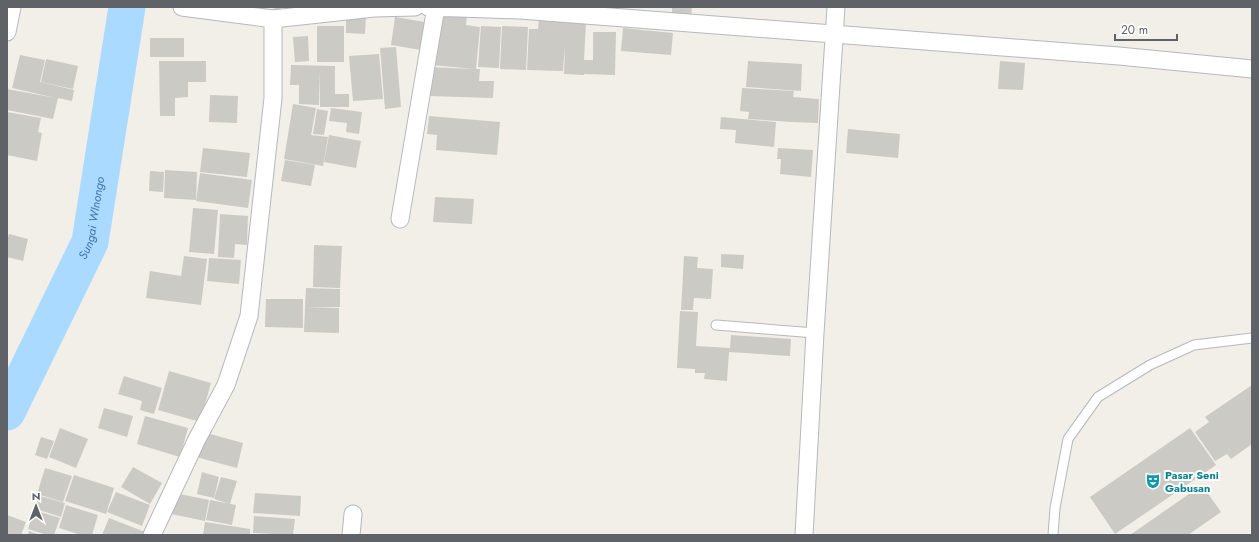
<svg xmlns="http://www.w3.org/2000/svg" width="1259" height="542" font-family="Jost,sans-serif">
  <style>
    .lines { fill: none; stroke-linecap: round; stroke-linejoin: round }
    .river { stroke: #aadaff; stroke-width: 37 }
    .building { fill: #cccac5 }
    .service-casing { stroke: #b5b8bc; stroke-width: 11 }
    .minor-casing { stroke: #b5b8bc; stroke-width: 19 }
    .service { stroke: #fff; stroke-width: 9 }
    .minor { stroke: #fff; stroke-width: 17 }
    .labels { text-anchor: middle; stroke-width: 4; stroke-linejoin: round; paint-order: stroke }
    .culture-label { font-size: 11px; font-weight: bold; fill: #0d838f; stroke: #fff; text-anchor: start }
    .water-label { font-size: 12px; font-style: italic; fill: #4174aa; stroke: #fff }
  </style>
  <rect width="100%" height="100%" fill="#f1efe8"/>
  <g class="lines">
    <path class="river" id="s1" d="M7,412L90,242L127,7"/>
  </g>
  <path class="building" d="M240,7H266L265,11Z
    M268,7H281L280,10Z
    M672,7H692L691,17L672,16Z
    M437,12L467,15L466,25L480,27L476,69H480L479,81H494L493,98L428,96L429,67L474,69L432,65Z
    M346,15H366L365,34L346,33Z
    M395,17L431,23L427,51L391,45Z
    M539,19L586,22L584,60H593V32H616L615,75L584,74V67V75L564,74L565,45L563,71L527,70L529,29H538Z
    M317,26H344V62H317Z
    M481,26L501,27L499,68L478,67Z
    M502,26L528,27L526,70L500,69Z
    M623,28L673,33L671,55L621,51Z
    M308,36L309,61L295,62L293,37Z
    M150,38H184V57H150Z
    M396,47L401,107L385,109L380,48Z
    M379,54L383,99L353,101L349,56Z
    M20,55L45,60L40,82L74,90L72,101L58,98L53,119L7,110V89L56,98L12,88Z
    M46,59L78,66L73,89L41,82Z
    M159,61H206V82H188V97L175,98V116H160Z
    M748,61L802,64L801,91L746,87Z
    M1000,61L1025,63L1023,90L998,89Z
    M291,65L335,66V94H349V107H320V71L319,105L299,104V85H290Z
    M742,88L794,91L793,97L819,99L818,123L792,122V112V122L748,119L749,112L740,111Z
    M210,95L238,96L237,123L209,122Z
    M293,104L316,108L311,135L328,137L323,166L284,159Z
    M331,108L362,112L359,134L346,132L347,123L329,121Z
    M317,109L328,111L324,135L313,134Z
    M7,112L41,118L38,132L42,133L37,161L7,155Z
    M429,116L500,122L497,155L436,150L437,135L427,134Z
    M721,117L776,122L774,147L735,143L736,130L720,129Z
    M848,129L900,134L898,158L846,153Z
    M329,135L361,141L356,168L324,162Z
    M203,148L250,153L247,177L200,172Z
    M778,148L813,150L811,177L780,174L781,159H777Z
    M285,160L315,165L311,186L281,181Z
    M165,170L197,172L196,200L164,198Z
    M150,171L164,172L163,192L149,191Z
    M200,173L252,180L248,208L196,201Z
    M435,197L474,199L472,224L433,222Z
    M193,208L218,210L214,254L189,252Z
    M220,214L248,216L247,245L235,244L234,258L218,257Z
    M9,234L28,239L23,261L7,257V241Z
    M314,245L342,246L340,288L313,287Z
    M721,254L744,255L743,269L721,267Z
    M184,256L207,259L201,305L146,298L150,271L181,276Z
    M684,256L698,257L697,268L713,269L711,299L694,298L693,310H681Z
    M209,258L241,260L239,284L207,281Z
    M306,288L340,289V307H305Z
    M266,299H303V328L265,327Z
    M305,307L339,308V333L304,332Z
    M680,311L698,312L696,346L730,348L731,335L791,339L790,356L729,352L727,381L704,379L705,373H695V369L677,368Z
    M169,371L211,383L200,422L158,410Z
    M124,376L162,388L154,414L140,410L142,401L118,394Z
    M1252,385V444L1231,459L1227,454L1215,461L1195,432L1209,422L1205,417Z
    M104,408L133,416L127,437L98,428Z
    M145,416L188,428L180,457L137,444Z
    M60,428L88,439L76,468L49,457Z
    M1190,428L1216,465L1115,534L1090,497Z
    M203,432L243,443L237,468L196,457Z
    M41,437L54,441L47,459L35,455Z
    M133,467L162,483L150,504L121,487Z
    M45,468L72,476L63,502L37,494Z
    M202,472L219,477L214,498L197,494Z
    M74,475L114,488L106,514L65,501Z
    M221,477L237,481L230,504L214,499Z
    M1202,485L1221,512L1188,535H1130Z
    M116,492L150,505L142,526L107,512Z
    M175,493L209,500L205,521L171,514Z
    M255,493L301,496L300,516L253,513Z
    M37,495L65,503L61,517L33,508Z
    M210,500L236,505L232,525L206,520Z
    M66,505L98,515L92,535H81L59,528Z
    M34,510L60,518L54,535H47L28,529Z
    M7,515L26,522L21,535H7Z
    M254,516L295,519L293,535L253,533Z
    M109,518L145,532L144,535H102Z
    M205,522L250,529V535H203Z
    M29,531L40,535H28Z"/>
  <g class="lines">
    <g class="service-casing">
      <path id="service" d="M716,325L815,333
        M1053,535L1055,508L1068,439L1098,397L1150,365L1194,345L1252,338"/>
    </g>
    <g class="minor-casing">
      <path id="minor" d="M182,7L273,19L374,8L415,7
        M428,7L520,10L1119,56L1252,69
        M7,32L12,7
        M400,219L436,7
        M152,535L197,439L226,385L249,316L273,98V19
        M351,535L353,514
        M804,535L815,333L836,7"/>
    </g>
    <use href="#service" class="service"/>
    <use href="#minor" class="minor"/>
  </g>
  <defs>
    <g id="theatre-bare" transform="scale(1.2)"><path d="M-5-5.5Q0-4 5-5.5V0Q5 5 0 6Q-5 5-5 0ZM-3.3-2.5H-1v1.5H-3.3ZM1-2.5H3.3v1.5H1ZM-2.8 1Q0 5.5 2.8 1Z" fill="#0f9aa8" stroke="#fff" stroke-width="2.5" paint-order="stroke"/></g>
  </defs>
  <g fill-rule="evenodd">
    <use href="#theatre-bare" x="1153" y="481"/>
  </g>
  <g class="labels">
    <g class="culture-label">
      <text x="1165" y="479">Pasar Seni<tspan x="1165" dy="13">Gabusan</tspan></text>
    </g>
    <g class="water-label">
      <text dy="4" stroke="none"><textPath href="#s1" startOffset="213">Sungai WInongo</textPath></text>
    </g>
  </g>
  <rect width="1259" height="542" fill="none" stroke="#5f6368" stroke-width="16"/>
  <g transform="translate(36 506)" stroke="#ffffff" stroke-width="3" paint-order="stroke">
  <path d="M0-3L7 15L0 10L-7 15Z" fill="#5f6368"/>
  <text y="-6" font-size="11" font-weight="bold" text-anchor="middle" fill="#5f6368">N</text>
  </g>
  <path d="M1115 34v6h62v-6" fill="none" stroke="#5f6368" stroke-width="2"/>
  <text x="1121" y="34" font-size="12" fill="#5f6368" stroke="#ffffff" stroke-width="3" paint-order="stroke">20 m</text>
</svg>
